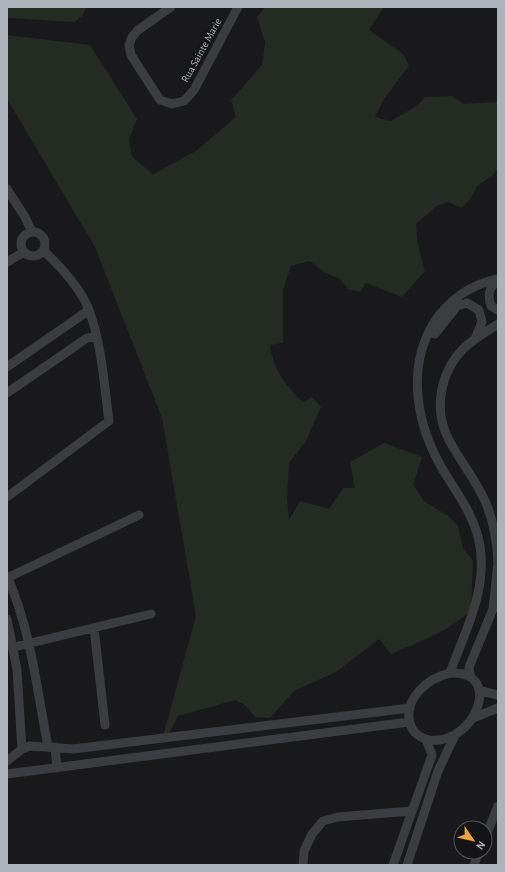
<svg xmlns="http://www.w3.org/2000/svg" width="505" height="872" font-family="'Alegreya Sans',sans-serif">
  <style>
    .green { fill: #232b23 }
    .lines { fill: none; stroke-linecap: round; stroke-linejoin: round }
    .minor { stroke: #3a3c40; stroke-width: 9 }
    .labels { text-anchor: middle; stroke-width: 3.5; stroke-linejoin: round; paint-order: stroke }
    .street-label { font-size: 11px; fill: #acb2ba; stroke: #141416 }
  </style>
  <rect width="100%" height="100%" fill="#19191b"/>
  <path class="green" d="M7,7H87L82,16L75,22L7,18Z
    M265,7H384L369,30L403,54L409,66L384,99L375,117L391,121L418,105L425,97L452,96L464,104L498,102V168L493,175L477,186L470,200L461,208L449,202L437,206L416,224L417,241L425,271L402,297L366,283L360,292L348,289L340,279L322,271L310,261L291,266L283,290V343L270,345C273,369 286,386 303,402L312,397L321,407L306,441L289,463L287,496L289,520L300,501L329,509L343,488H355L350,462L384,443L422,457L413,485L425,502L450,517L458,526L463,548L473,561L471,610C448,632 419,642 391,654L379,639L336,672L294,691L270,718L255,717L245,705L235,700L178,716L168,735L163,736L196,616L162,418L95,247L7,99V35L90,45L137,119L129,139L132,157L153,174L196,151L236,117L231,100L262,65L265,42L257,17Z"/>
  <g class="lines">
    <path class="minor" d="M171,7L138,30L132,37L129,45L131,55L160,100L172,104L184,101L194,90L238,7
      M7,189L25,217L32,232
      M21 244a12 12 0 1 1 24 0a12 12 0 1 1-24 0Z
      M7,262L24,252
      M498,282C488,286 488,297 491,306L498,310
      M498,324C486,332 473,339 463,349C440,373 433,410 449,440C460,461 476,480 486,503C494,522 497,542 498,563
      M435,334L457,306L467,303L479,310L482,322L475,339
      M7,367L89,310
      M7,393L87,338L96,337
      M7,497L109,421C104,385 102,345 89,310C80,287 61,267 43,250
      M7,576C31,630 37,690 48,747
      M7,578L139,515
      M7,619L17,670L22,749
      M94,628L105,725
      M14,647L151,614
      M450,673C465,631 487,592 480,546C475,516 458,495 443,470C417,426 406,370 433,324C448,300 471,284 498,279
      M450,673C505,670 475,746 429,740C420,738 412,732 410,723C403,698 429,678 450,673Z
      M470,676L469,667L493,609L498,563
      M481,691L498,695
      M473,718L498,708
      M55,747L57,768
      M7,761L22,749L30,746L73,749L410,708
      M7,774L409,722
      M485,838L498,806
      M303,865L304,851L312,834L323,821L338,817L412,811
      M393,865L432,755L426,739
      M407,865L438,771L455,735
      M474,865L479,852"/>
  </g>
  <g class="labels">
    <g class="street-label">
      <text transform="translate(201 50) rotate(-61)" y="4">Rua Sainte Marie</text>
    </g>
  </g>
  <rect width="505" height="872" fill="none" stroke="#acb2ba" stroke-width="16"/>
  <g transform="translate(473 840) rotate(124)"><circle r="19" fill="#141416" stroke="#515358"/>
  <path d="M0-3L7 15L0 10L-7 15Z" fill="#e8a244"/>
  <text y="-6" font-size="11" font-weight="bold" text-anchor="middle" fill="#acb2ba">N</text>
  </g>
</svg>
